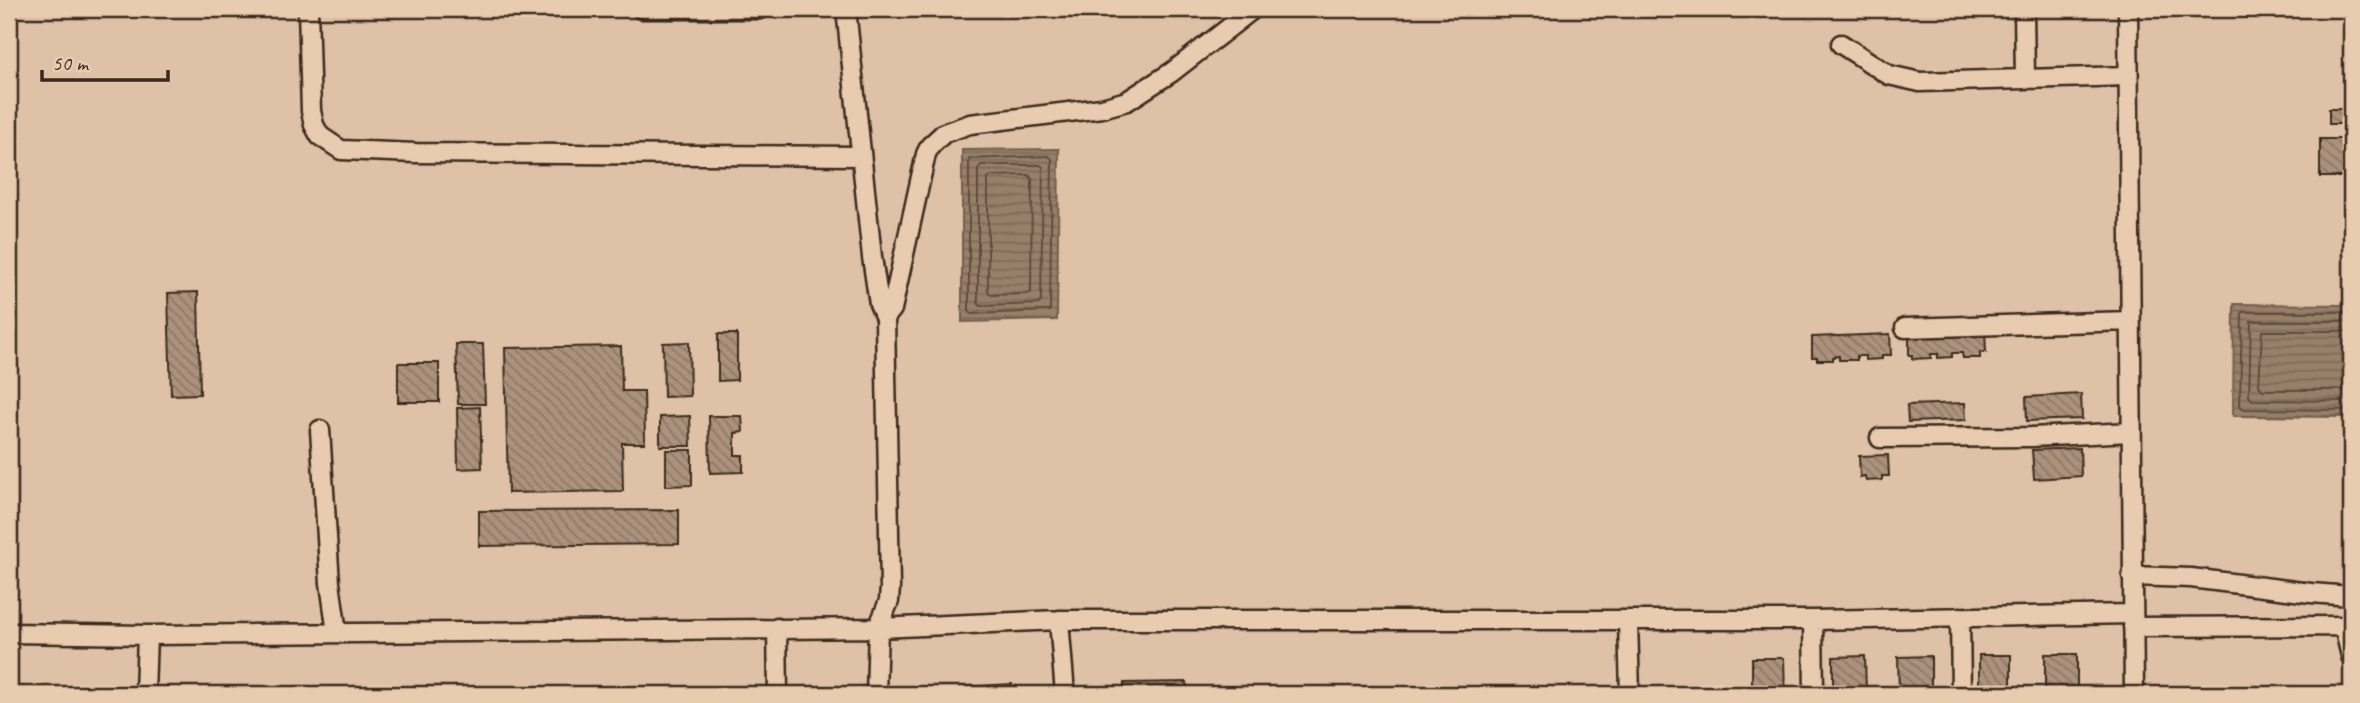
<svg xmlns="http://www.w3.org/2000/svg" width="2360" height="703" font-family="Caveat,sans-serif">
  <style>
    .water { fill: url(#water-rules); stroke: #725e4c; stroke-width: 2 }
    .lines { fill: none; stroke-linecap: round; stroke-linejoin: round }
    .shore { stroke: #604c3d; stroke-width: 2 }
    .building { fill: url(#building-back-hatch); stroke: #3b2a1e; stroke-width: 2 }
    .minor-casing { stroke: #3b2a1e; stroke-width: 23 }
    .minor { stroke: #e9cbb0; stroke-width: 18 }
  </style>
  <defs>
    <pattern id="water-rules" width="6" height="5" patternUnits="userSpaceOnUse" patternTransform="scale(1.75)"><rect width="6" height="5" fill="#97806b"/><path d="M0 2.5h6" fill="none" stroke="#7c6957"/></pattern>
    <pattern id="building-back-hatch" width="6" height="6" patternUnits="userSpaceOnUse" patternTransform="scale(1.75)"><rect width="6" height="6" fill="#ac927d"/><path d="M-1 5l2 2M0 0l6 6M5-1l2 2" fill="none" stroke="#8d7766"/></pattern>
  </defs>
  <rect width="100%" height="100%" fill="#dec1a7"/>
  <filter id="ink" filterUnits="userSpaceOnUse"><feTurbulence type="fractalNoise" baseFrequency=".0143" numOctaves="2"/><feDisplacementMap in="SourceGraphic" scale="14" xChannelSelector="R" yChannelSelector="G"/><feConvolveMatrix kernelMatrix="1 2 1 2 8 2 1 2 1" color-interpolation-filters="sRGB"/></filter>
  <g filter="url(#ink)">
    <path class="water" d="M1059,149L1057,320L962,322V150Z
      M2234,304L2351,305V417L2233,416Z"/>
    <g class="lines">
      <path class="shore" d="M1048,156L1052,159L1050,311L971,314L969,311V159Z
        M981,165H1040L1043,167L1041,301L1039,304L981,306L978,303V169Z
        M1029,175L1032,179L1031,292L1028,294L991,295L988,291V178L991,176Z
        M2351,312H2242L2240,405L2243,409L2351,410
        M2351,321H2251L2249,396L2252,400L2351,401
        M2351,331H2262L2259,386L2263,390H2351"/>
    </g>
    <path class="building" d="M2329,109H2351V124H2329Z
      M2320,139H2346V151L2351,150V169H2346L2347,177H2320Z
      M198,292L200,394L171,395L168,293Z
      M1985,331L1986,352H1980V358H1963L1962,353H1952V357L1938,358V354H1931V358L1912,359V355H1909V333Z
      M718,334H737V380L718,381Z
      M1890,334L1891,355H1882V359L1865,360V356H1857V360H1839V356L1833,357V360H1817V357H1812V337Z
      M689,342L690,396L664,397L663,343Z
      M456,344H483L485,404H458Z
      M621,346L622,391H644L645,443H622L623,491L508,493L505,348Z
      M398,363H439V402H398Z
      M2081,394L2082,419L2027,421L2026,397Z
      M1965,403L1966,420L1908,422L1907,405Z
      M480,407L482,468L458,469L457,408Z
      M690,416L691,446H660V417Z
      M709,416H742L743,432L735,433V455H743V472L710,473Z
      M2080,448L2081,476L2034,479L2032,450Z
      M666,450H692V485L666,486Z
      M1888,455L1889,476H1882V480L1866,481L1865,476L1860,477L1859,456Z
      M679,510V544L479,546V511Z
      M2045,654H2077V694H2045Z
      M1979,655H2011V694H1979Z
      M1865,656L1866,694H1833V657Z
      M1931,656V694H1899L1898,657Z
      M1752,658H1784L1785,694H1752Z
      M1187,682L1188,694H1124V683Z
      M1012,684L1013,694H965V687Z"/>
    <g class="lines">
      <g class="minor-casing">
        <path id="minor" d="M308,9L311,111L314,125L320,136L341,150L416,153L861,156
          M642,9H759
          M846,9L872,257L879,304L885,318L890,587L889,601L878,628L876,694
          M2024,9L2025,79
          M2128,9L2134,694
          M1841,44L1889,75L1920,82L2128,76
          M885,318L892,309L926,154L930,146L944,133L970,124L1102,108L1127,101L1172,72L1253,9
          M1905,328L2130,321
          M320,430L330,583L337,633
          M1880,438L2031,437L2131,432
          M2132,576L2191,578L2311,593L2351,596
          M1960,617L1961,694
          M1059,620L1065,694
          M1628,620L1630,694
          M1813,620L1814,694
          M2133,627L2351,626
          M2344,627L2351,656
          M777,628L778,694
          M9,633L147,635L878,628L1059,620H1813L2133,614
          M145,694L147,635"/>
      </g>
      <use href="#minor" class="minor"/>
    </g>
  </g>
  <rect width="2360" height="703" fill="none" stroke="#e9cbb0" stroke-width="35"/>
  <rect x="18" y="18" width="2325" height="668" fill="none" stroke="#3b2a1e" stroke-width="2.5" filter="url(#ink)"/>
  <path d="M42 70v10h126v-10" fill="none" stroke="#3b2a1e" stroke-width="3.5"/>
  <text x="52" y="70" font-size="21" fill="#3b2a1e" stroke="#e9cbb0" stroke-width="5" paint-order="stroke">50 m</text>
</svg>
